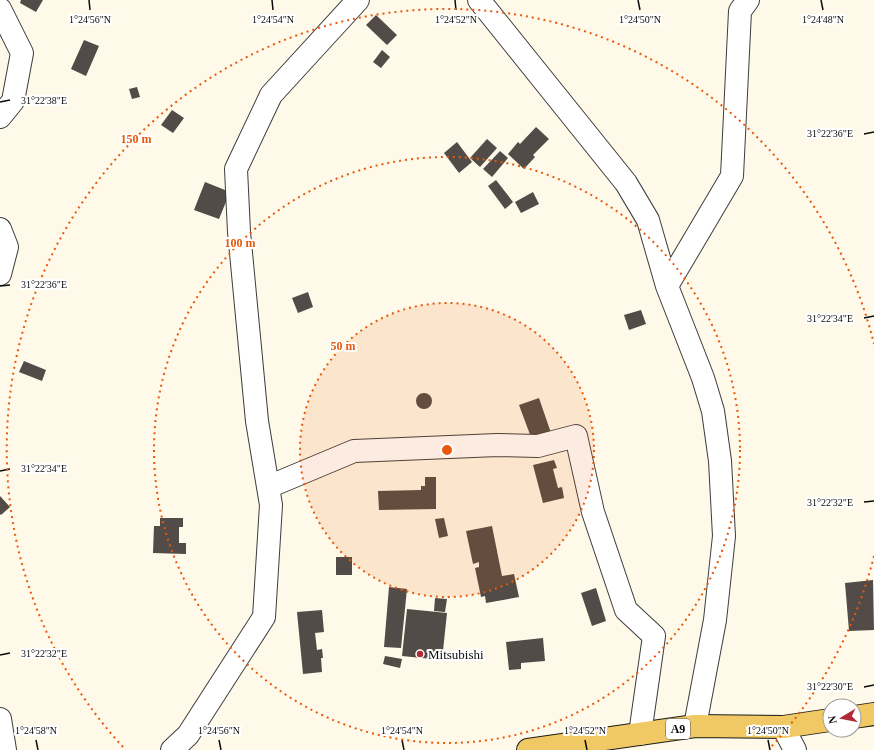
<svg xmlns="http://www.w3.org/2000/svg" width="874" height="750" font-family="Georgia,serif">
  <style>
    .building { fill: #524b47 }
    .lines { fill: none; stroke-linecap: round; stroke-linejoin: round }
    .street-casing { stroke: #3d3d3d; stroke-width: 24 }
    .primary-casing { stroke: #1b1b1b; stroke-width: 24 }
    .street { stroke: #fff; stroke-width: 22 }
    .primary { stroke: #f1c964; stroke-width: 22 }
    .ticks { fill: none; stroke: #0a0a0a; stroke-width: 1.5 }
    .ring { fill: none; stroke: #e8590c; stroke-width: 2; stroke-dasharray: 2 4 }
    .poi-dot { fill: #b12b37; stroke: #fff; stroke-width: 1.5 }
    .labels { text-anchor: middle; stroke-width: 4; stroke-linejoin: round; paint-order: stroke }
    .shield { fill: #fff; stroke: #545454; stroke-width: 1 }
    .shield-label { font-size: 12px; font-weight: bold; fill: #0a0a0a }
    .poi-label { font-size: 13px; fill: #0a0a0a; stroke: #fff; text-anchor: start }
    .ticks-label { font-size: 10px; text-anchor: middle; fill: #0a0a0a; stroke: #fff; stroke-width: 4; stroke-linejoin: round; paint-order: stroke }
    .centre { fill: #e8590c; stroke: #fff; stroke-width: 2 }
    .ring-label { font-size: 12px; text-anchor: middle; font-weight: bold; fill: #e8590c; stroke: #fff; stroke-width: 4; stroke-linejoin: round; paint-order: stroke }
  </style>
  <rect width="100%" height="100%" fill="#fef9e8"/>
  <path class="building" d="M21,0H43L36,12L20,3Z
    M376,15L397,35L387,45L366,25Z
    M84,40L99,46L86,76L71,69Z
    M382,50L390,57L381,68L373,62Z
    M137,87L140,97L132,99L129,89Z
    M172,110L184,118L173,133L161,125Z
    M536,127L549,139L533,155L535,157L524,169L508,154L518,142L520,144Z
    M487,139L497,148L480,167L470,158Z
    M457,142L472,162L459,173L444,153Z
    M500,151L508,158L492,177L483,169Z
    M496,180L513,202L505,209L488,186Z
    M205,182L230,192L219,219L194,210Z
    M533,192L539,204L521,213L515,202Z
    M308,292L313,307L298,313L292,298Z
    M641,310L646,324L629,330L624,315Z
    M24,361L46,370L42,381L19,372Z
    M416 401a8 8 0 1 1 16 0a8 8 0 1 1-16 0Z
    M539,398L551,433L532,440L519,405Z
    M554,460L557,468L553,469L558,488L562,487L564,498L543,503L533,465Z
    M425,477H436V509L379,510L378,491L421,490V486H425Z
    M0,496L10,507L1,515L0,514Z
    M160,518H183V527H179V543H186V554L153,553L154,526H160Z
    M444,518L448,536L439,538L435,519Z
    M492,526L502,576L514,574L519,597L486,603L485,596L481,597L475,568L479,567V562L473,564L466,531Z
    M336,557H352V575H336Z
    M873,580L874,630L849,631L845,583Z
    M389,587L407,589L401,648L384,647Z
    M596,588L606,621L592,626L581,593Z
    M435,598L447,599L445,612L434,611Z
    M407,609L447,613L442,660L402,656Z
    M322,610L324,632L315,633L317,650L322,649L323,658H321L322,672L303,674L297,612Z
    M543,638L545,661L521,663V669L509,670L506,642Z
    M385,656L402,659L400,668L383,664Z"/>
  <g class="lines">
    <g class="street-casing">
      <path id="street" d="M479,0L626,183L648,220L667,286L703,378L713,411L720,461L724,536L715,620L695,726
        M0,9L22,53L13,101L0,117
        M0,229L7,247L0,274
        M667,286L732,176L740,11L748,0
        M268,487L354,451L497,445L538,446L576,436L593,512L626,610L654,636L640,734
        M0,719L5,750
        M783,727L795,750
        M172,750L188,735L264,617L271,505L257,421L239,232L236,169L271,95L358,0"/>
    </g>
    <g class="primary-casing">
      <path id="primary" d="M854,717L874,714
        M528,750L695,726L783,727L830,720"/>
    </g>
    <use href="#street" class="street"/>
    <use href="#primary" class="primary"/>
  </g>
  <path class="ticks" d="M89,0L90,10M272,0L273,10M455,0L456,10M638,0L640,10M821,0L823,10M0,102L10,100M864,134L874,132M0,286L10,285M864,318L874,316M0,471L10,469M864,502L874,501M0,655L10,653M864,687L874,685M36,740L38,750M219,740L221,750M402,740L404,750M585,740L587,750M768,740L770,750"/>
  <circle cx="447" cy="450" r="147" fill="#e8590c" fill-opacity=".12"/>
  <g class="ring">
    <circle cx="447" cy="450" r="147"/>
    <circle cx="447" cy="450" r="293"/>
    <path d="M874 556A440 440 0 0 1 771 747M123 747A440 440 0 1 1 874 344"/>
  </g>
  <circle class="poi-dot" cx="420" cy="654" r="4"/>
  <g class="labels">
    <rect class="shield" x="666" y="719" width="24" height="20" rx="3"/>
    <g class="shield-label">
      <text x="678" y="733">A9</text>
    </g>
    <g class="poi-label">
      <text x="428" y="659">Mitsubishi</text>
    </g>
  </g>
  <g class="ticks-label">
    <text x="90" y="23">1°24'56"N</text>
    <text x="273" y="23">1°24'54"N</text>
    <text x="456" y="23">1°24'52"N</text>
    <text x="640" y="23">1°24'50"N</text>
    <text x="823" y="23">1°24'48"N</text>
    <text x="44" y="104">31°22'38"E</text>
    <text x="830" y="137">31°22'36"E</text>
    <text x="44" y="288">31°22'36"E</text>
    <text x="830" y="322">31°22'34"E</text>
    <text x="44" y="472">31°22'34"E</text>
    <text x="830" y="506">31°22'32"E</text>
    <text x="44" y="657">31°22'32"E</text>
    <text x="830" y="690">31°22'30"E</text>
    <text x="36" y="734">1°24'58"N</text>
    <text x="219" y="734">1°24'56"N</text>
    <text x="402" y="734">1°24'54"N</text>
    <text x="585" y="734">1°24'52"N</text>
    <text x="768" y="734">1°24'50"N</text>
  </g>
  <circle cx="447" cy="450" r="6" class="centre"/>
  <g class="ring-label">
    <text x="136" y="143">150 m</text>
    <text x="240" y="247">100 m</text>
    <text x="343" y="350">50 m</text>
  </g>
  <g transform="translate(842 718) rotate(260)"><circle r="19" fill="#ffffff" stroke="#9d9d9d"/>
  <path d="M0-3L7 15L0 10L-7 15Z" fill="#b12b37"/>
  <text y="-6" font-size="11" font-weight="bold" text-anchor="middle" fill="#0a0a0a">N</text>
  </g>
</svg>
